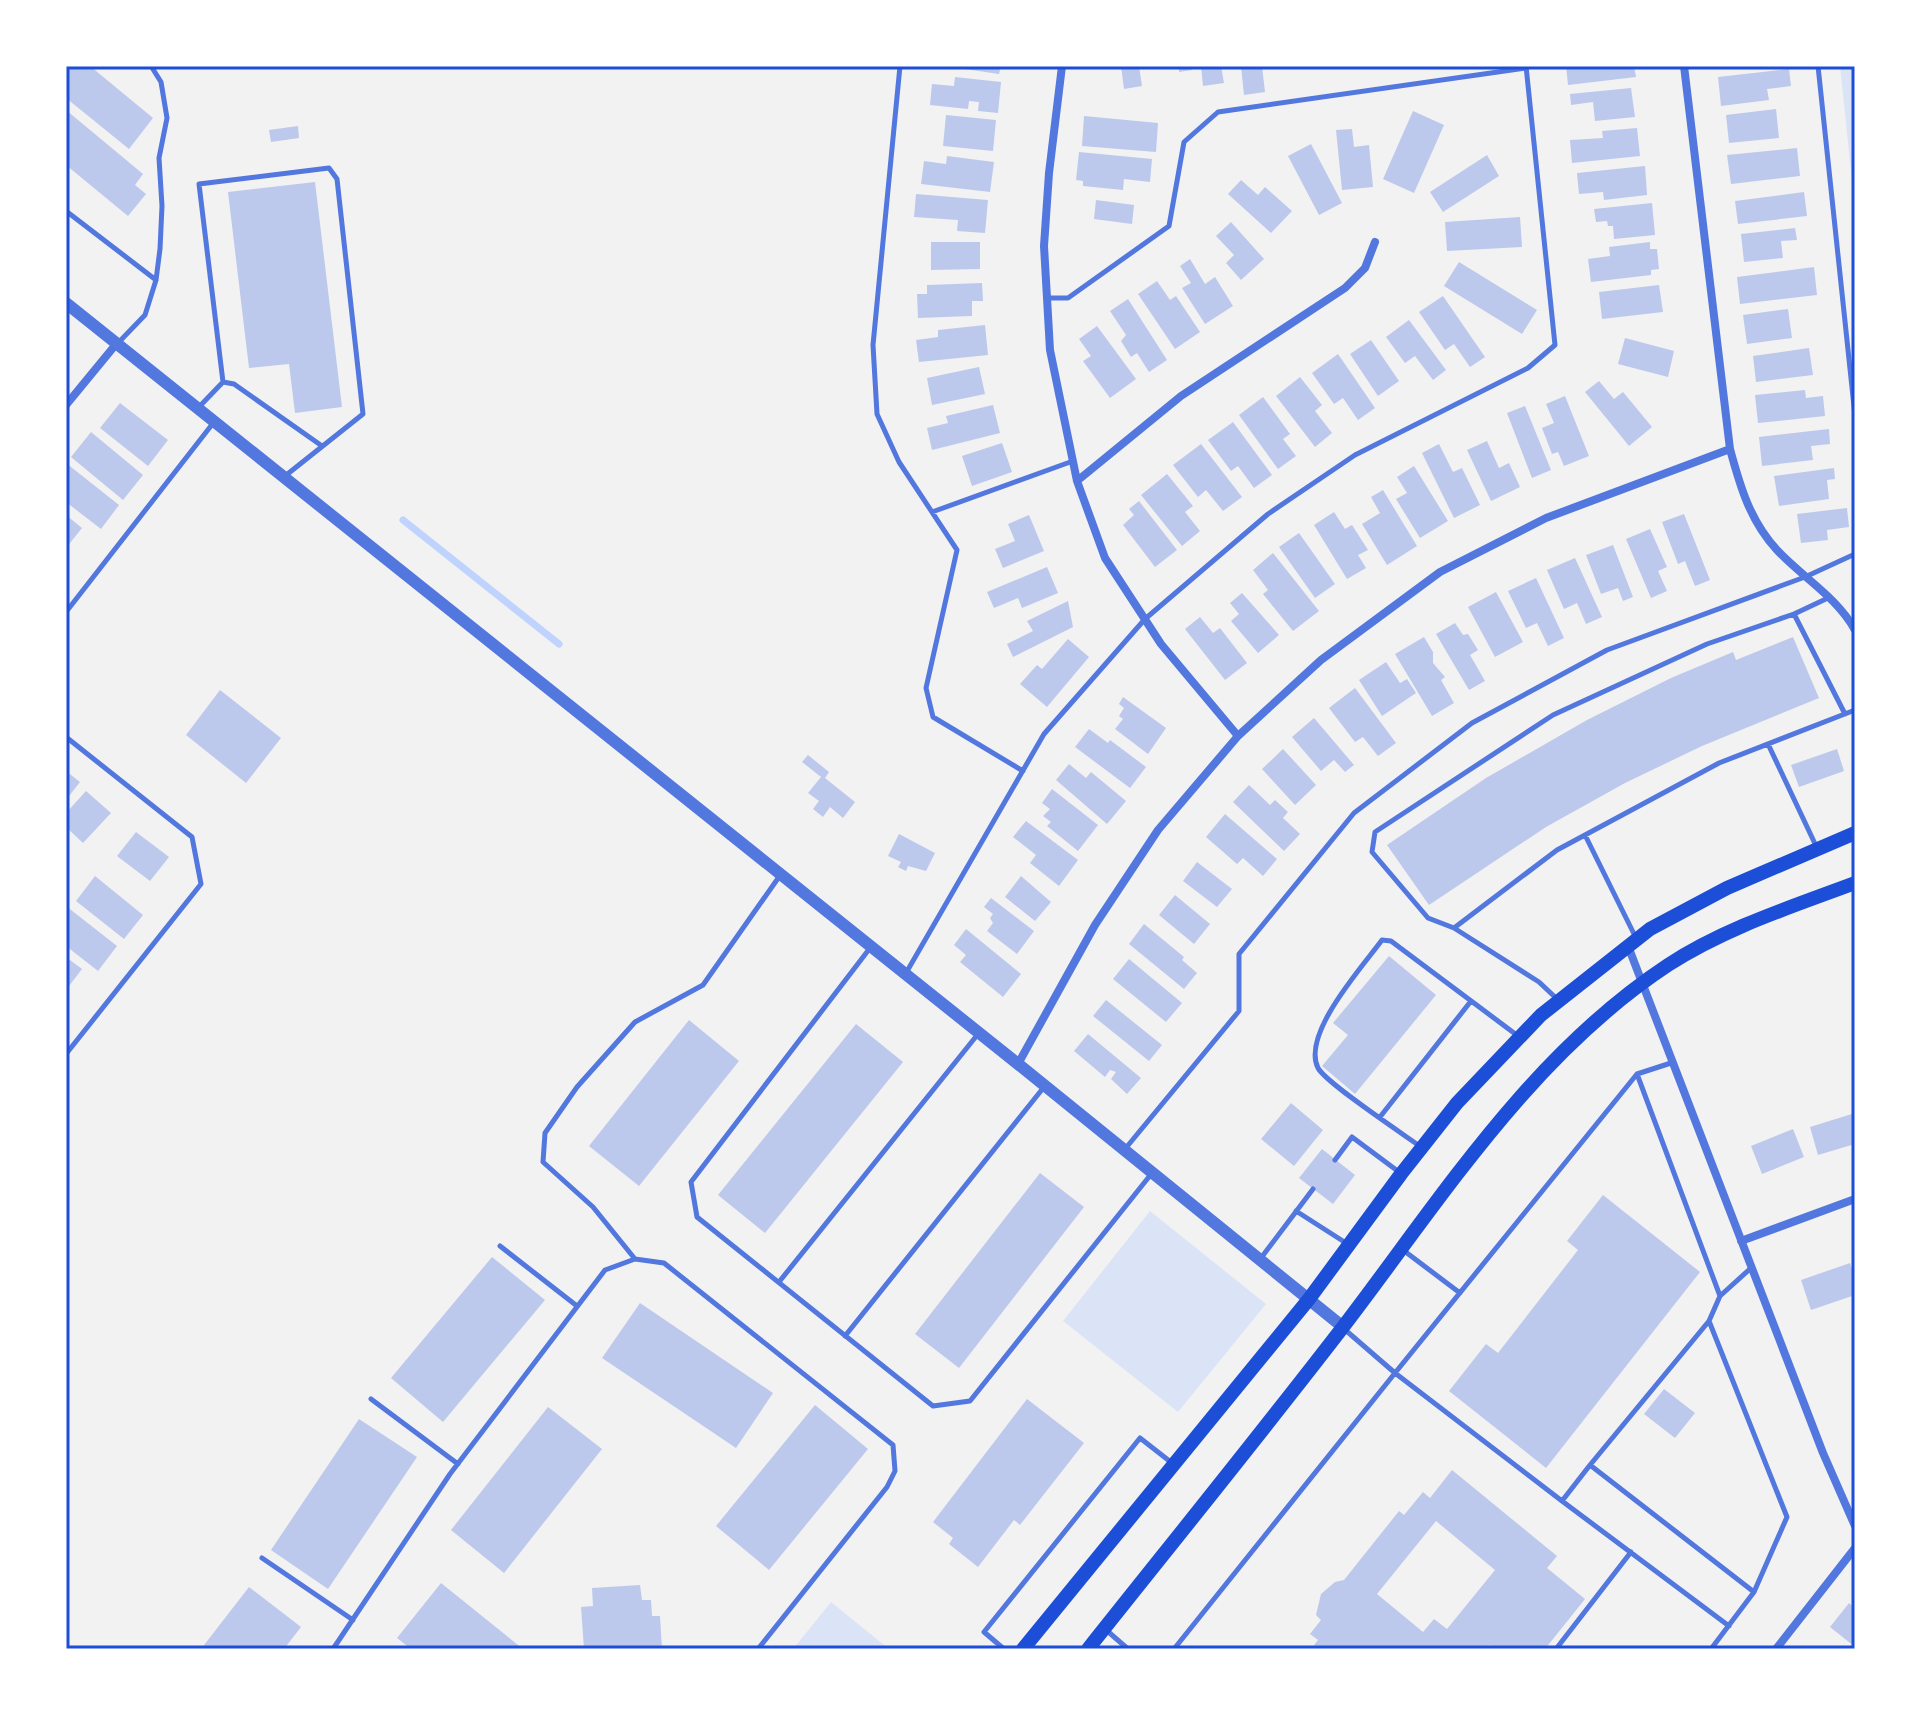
<svg xmlns="http://www.w3.org/2000/svg" width="1921" height="1715" font-family="'Nunito Sans',sans-serif">
  <style>
    .green { fill: #dbe4f7 }
    .lines { fill: none; stroke-linecap: round; stroke-linejoin: round }
    .stream { stroke: #bfd3fe; stroke-width: 7 }
    .building { fill: #bdc9ec; fill-rule: evenodd }
    .service { stroke: #5277de; stroke-width: 5 }
    .minor { stroke: #5277de; stroke-width: 8 }
    .tertiary { stroke: #5277de; stroke-width: 12 }
    .secondary { stroke: #1d4ed8; stroke-width: 14 }
    .neatline { fill: none; stroke: #1d4ed8; stroke-width: 3 }
  </style>
  <rect width="100%" height="100%" fill="#f2f2f2"/>
  <path class="green" d="M1840,66H1855V210Z
    M1150,1211L1266,1304L1178,1412L1063,1321Z
    M831,1602L889,1649H793Z"/>
  <g class="lines">
    <path class="stream" d="M403,520L559,644"/>
  </g>
  <path class="building" d="M66,66H90L153,118L129,149L66,98Z
    M944,66H1001L999,74Z
    M1121,66H1139L1142,86L1124,89Z
    M1179,66H1191L1192,70L1179,72Z
    M1201,66H1221L1224,83L1203,86Z
    M1241,66H1262L1265,92L1244,95Z
    M1566,66H1634L1636,77L1568,85Z
    M1789,69L1791,86L1767,89L1769,100L1721,106L1718,77Z
    M955,77L1001,82L998,113L978,111L979,102L969,101L968,109L930,105L932,84L954,86Z
    M1631,88L1635,117L1595,121L1593,102L1571,105L1570,94Z
    M1776,109L1779,138L1729,143L1726,115Z
    M66,110L143,174L135,185L146,194L128,216L66,165Z
    M1413,111L1444,125L1414,193L1383,179Z
    M946,115L996,120L993,151L943,146Z
    M1084,116L1158,123L1156,152L1082,146Z
    M298,126L299,138L271,142L269,130Z
    M1637,128L1640,156L1572,163L1570,140L1603,138L1602,131Z
    M1352,129L1354,147L1369,145L1373,187L1342,190L1336,130Z
    M1311,144L1342,203L1319,215L1288,156Z
    M1797,148L1800,176L1731,184L1727,155Z
    M1079,152L1152,159L1150,182L1124,179L1123,190L1083,186V181L1076,180Z
    M1487,155L1499,176L1443,212L1430,192Z
    M947,156L994,162L990,192L921,184L924,161L946,164Z
    M1645,166L1647,195L1604,200L1603,192L1579,194L1577,173Z
    M1241,180L1258,195L1265,187L1292,211L1271,233L1228,194Z
    M315,182L342,407L295,413L289,364L249,368L228,192Z
    M1804,192L1807,216L1738,224L1735,201Z
    M916,194L988,200L985,233L957,231L958,220L914,217Z
    M1096,200L1134,205L1132,224L1094,219Z
    M1652,203L1655,235L1614,239L1613,226H1608L1607,221L1596,222L1594,209Z
    M1520,217L1522,247L1447,251L1445,222Z
    M1231,222L1264,259L1241,280L1226,263L1234,255L1216,236Z
    M1795,228L1797,240L1781,241L1783,258L1744,262L1741,234Z
    M931,242H980V269L931,270Z
    M1650,242V249H1657L1659,269L1651,270V275L1591,282L1588,259L1610,256L1609,247Z
    M1190,259L1205,284L1215,277L1233,306L1205,324L1182,288L1191,283L1180,266Z
    M1459,262L1537,310L1522,334L1444,286Z
    M1814,267L1817,295L1740,304L1737,277Z
    M1157,281L1170,300L1176,296L1200,332L1175,349L1138,294Z
    M982,283L983,301H972V316L918,318L917,294H927V285Z
    M1659,285L1663,312L1602,319L1599,292Z
    M1443,296L1485,357L1470,367L1454,344L1445,350L1419,312Z
    M1128,299L1167,360L1149,372L1137,353L1131,357L1121,341L1126,335L1110,311Z
    M1788,309L1792,338L1747,344L1743,315Z
    M1409,320L1446,370L1433,380L1415,356L1405,363L1386,337Z
    M985,325L988,355L919,362L916,340L938,337V330Z
    M1097,326L1136,379L1110,398L1083,361L1091,356L1079,339Z
    M1625,338L1674,351L1668,377L1618,364Z
    M1371,340L1399,381L1378,396L1350,354Z
    M1809,348L1813,375L1756,382L1753,356Z
    M1338,354L1375,408L1358,420L1343,398L1334,404L1312,373Z
    M979,367L985,394L932,405L927,378Z
    M1300,377L1322,405L1315,411L1332,433L1315,447L1276,396Z
    M1599,381L1614,399L1623,392L1652,427L1629,446L1585,392Z
    M1805,390L1806,398L1823,396L1825,416L1758,423L1755,395Z
    M1565,396L1589,456L1564,466L1558,452L1552,454L1542,428L1554,423L1546,404Z
    M1263,397L1290,434L1283,439L1296,456L1278,469L1239,415Z
    M120,403L168,440L148,466L100,428Z
    M993,405L1000,433L932,450L927,428L948,423L946,416Z
    M1525,406L1551,470L1532,478L1507,413Z
    M1233,422L1272,475L1254,488L1238,466L1231,471L1208,440Z
    M1829,429L1830,444L1811,446L1813,460L1762,466L1759,437Z
    M91,432L143,475L123,500L71,457Z
    M1487,441L1499,468L1509,463L1520,487L1491,501L1467,450Z
    M1002,443L1012,472L972,486L962,456Z
    M1201,444L1242,497L1223,511L1206,490L1198,497L1173,465Z
    M1439,444L1453,472L1462,468L1480,505L1454,518L1422,453Z
    M66,463L119,505L101,529L66,502Z
    M1414,466L1448,521L1420,538L1396,499L1407,493L1397,477Z
    M1834,468L1835,479L1827,480L1829,499L1779,506L1774,476Z
    M1167,474L1193,506L1185,512L1200,531L1182,546L1141,495Z
    M1383,490L1417,546L1387,565L1362,524L1380,513L1371,497Z
    M1139,501L1177,550L1155,567L1123,525L1134,515L1129,509Z
    M1847,508L1849,527L1827,530L1828,540L1801,543L1797,514Z
    M1334,512L1345,529L1352,525L1368,550L1358,555L1366,568L1347,579L1314,525Z
    M1684,514L1710,580L1695,586L1685,561L1678,564L1662,522Z
    M66,515L82,528L66,548Z
    M1029,515L1044,551L1003,568L995,549L1015,541L1008,524Z
    M1650,529L1667,567L1658,571L1667,591L1651,598L1626,539Z
    M1299,533L1335,584L1315,598L1279,547Z
    M1613,545L1633,597L1623,601L1618,588L1601,594L1586,555Z
    M1273,553L1319,611L1293,631L1263,594L1268,590L1253,570Z
    M1575,558L1602,617L1586,624L1577,603L1564,609L1547,570Z
    M1047,567L1058,593L1022,608L1018,598L994,608L987,592Z
    M1536,578L1564,638L1548,646L1537,623L1526,628L1508,591Z
    M1496,592L1523,642L1495,657L1468,607Z
    M1242,593L1279,635L1258,653L1231,621L1239,614L1230,603Z
    M1068,601L1073,627L1013,657L1007,644L1033,631L1027,621Z
    M1200,617L1213,633L1220,628L1247,663L1225,680L1185,629Z
    M1455,623L1463,635L1468,634L1478,650L1470,655L1485,681L1469,690L1436,634Z
    M1424,637L1433,652V663L1445,677L1441,680L1454,703L1432,716L1395,654Z
    M1793,637L1819,698L1702,746L1625,783L1546,827L1429,905L1387,845L1486,778L1587,720L1671,678L1733,652L1736,660Z
    M1068,639L1089,657L1047,707L1020,684L1037,665L1042,669Z
    M1386,662L1400,683L1407,679L1416,693L1382,716L1359,680Z
    M1355,688L1396,743L1378,756L1363,737L1355,742L1329,708Z
    M220,690L281,738L246,783L186,735Z
    M1123,697L1166,728L1148,754L1115,729L1123,719L1119,716L1124,708L1119,704Z
    M1314,718L1354,765L1345,772L1334,760L1321,771L1292,737Z
    M1089,729L1108,743L1110,740L1146,767L1130,788L1075,747Z
    M1283,749L1316,785L1295,805L1262,769Z
    M1837,749L1844,771L1799,787L1791,765Z
    M808,755L829,772L825,778L855,802L843,818L830,807L823,817L813,809L819,801L808,793L821,777L802,762Z
    M1069,764L1086,778L1091,772L1126,801L1107,824L1056,780Z
    M66,771L80,782L66,800Z
    M1249,785L1270,805L1275,800L1288,812L1283,818L1300,834L1284,851L1233,802Z
    M1052,789L1098,825L1078,851L1047,826L1051,822L1043,816L1050,809L1042,803Z
    M86,791L111,813L83,843L66,827V813Z
    M1225,814L1277,859L1263,876L1243,858L1237,864L1206,837Z
    M1026,821L1078,860L1059,886L1030,863L1036,855L1013,837Z
    M136,832L169,857L150,881L117,856Z
    M899,834L935,853L926,871L908,866L906,871L898,867L901,862L888,856Z
    M1197,862L1232,889L1217,907L1183,881Z
    M95,876L143,915L124,939L76,901Z
    M1021,876L1051,902L1035,921L1005,897Z
    M1175,895L1210,924L1194,944L1159,915Z
    M991,898L1034,931L1017,954L987,931L993,923L990,918L993,914L984,907Z
    M66,906L117,946L98,971L66,946Z
    M1144,924L1184,957L1182,960L1197,973L1184,989L1129,944Z
    M966,929L1021,974L1003,997L960,962L966,955L954,945Z
    M1389,956L1436,995L1355,1094L1322,1066L1348,1035L1333,1023Z
    M66,957L82,969L66,990Z
    M1129,959L1182,1003L1166,1022L1113,979Z
    M1106,1000L1162,1045L1149,1061L1093,1016Z
    M689,1020L739,1061L639,1186L589,1146Z
    M856,1024L903,1062L765,1233L718,1195Z
    M1088,1034L1141,1078L1127,1094L1111,1079L1116,1072L1110,1070L1105,1077L1074,1051Z
    M1291,1103L1323,1130L1294,1166L1261,1139Z
    M1855,1113V1144L1818,1155L1810,1127Z
    M1793,1129L1804,1157L1762,1174L1751,1146Z
    M1322,1149L1355,1175L1333,1204L1299,1178Z
    M1040,1173L1084,1207L959,1368L915,1334Z
    M1603,1195L1700,1272L1546,1468L1449,1391L1486,1344L1498,1353L1578,1250L1567,1241Z
    M492,1257L545,1300L443,1422L391,1378Z
    M1850,1263L1855,1278V1295L1811,1310L1801,1280Z
    M640,1303L773,1393L736,1448L602,1358Z
    M1664,1389L1695,1413L1675,1438L1644,1414Z
    M1027,1399L1084,1443L1020,1525L1014,1520L978,1567L949,1544L953,1538L933,1522Z
    M815,1405L868,1449L769,1570L716,1526Z
    M548,1407L602,1449L504,1573L451,1530Z
    M359,1419L417,1457L328,1589L271,1550Z
    M1452,1470L1557,1556L1547,1568L1585,1599L1545,1649H1495L1490,1645L1487,1649H1319L1314,1645L1318,1640L1310,1634L1321,1620L1316,1615L1321,1594L1335,1582L1344,1580L1399,1511L1404,1515L1423,1492L1430,1498ZM1436,1521L1495,1570L1447,1629L1434,1619L1423,1632L1377,1594Z
    M441,1583L523,1649H411L397,1638Z
    M640,1585L642,1600H651L652,1616H660L662,1649H584L581,1607L593,1606L592,1588Z
    M249,1587L301,1627L284,1649H201Z
    M1849,1603L1855,1608V1647L1830,1627Z"/>
  <g class="lines">
    <path class="service" d="M900,66L873,345L877,414L899,462L957,550L926,688L933,717L1023,771
      M1818,66L1855,416
      M66,211L156,280
      M1047,298H1068L1169,226L1184,142L1218,112L1526,68
      M118,343L145,315L156,280L160,249L162,206L159,158L167,118L161,82L151,66
      M223,382L234,384L322,446
      M198,408L223,382L199,184L329,168L337,179L363,414L285,476
      M932,512L1073,461
      M66,612L214,422
      M1794,614L1845,714
      M66,737L192,837L201,884L66,1054
      M1768,744L1817,848
      M1585,835L1636,938
      M1454,928L1428,918L1372,852L1375,832L1553,715L1707,644L1794,614L1828,598
      M870,948L691,1182L697,1217L933,1406L970,1401L1152,1173
      M906,973L1044,734L1145,619L1268,514L1355,455L1528,368L1555,345L1526,66
      M1556,998L1539,982L1454,928L1557,850L1585,835L1719,763L1855,710
      M1671,1063L1637,1074L1395,1373L1562,1501L1590,1465L1754,1592L1787,1517L1709,1321L1720,1296L1751,1268
      M1637,1074L1720,1296
      M1380,1117L1471,1001
      M1421,1147C1403,1134 1326,1083 1318,1068C1301,1034 1363,966 1382,940L1391,941L1518,1036
      M1125,1149L1239,1011V954L1354,813L1472,723L1607,650L1805,577L1855,554
      M1335,1160L1352,1137L1399,1172
      M1296,1211L1346,1243
      M500,1246L577,1306
      M1403,1250L1460,1293
      M1261,1258L1313,1189
      M635,1259L593,1207L543,1162L545,1133L577,1087L635,1022L703,985L781,874
      M779,1282L978,1034
      M845,1336L1044,1087
      M371,1399L458,1464
      M1590,1465L1709,1321
      M1562,1501L1729,1626
      M262,1558L353,1620
      M1105,1629L1128,1649
      M333,1649L450,1474L605,1270L635,1259L664,1263L893,1445L895,1471L887,1487L758,1649
      M1004,1649L984,1632L1140,1438L1172,1463
      M1174,1649L1395,1373L1343,1328
      M1556,1649L1631,1552
      M1711,1649L1754,1592"/>
    <path class="minor" d="M1062,66L1049,173L1044,246L1050,350L1077,481L1105,558L1161,644L1238,736
      M1684,66L1730,449C1740,486 1750,521 1777,550C1802,577 1837,597 1855,630
      M66,405L117,343
      M1077,481L1181,396L1345,288L1365,268L1375,242
      M1628,946L1823,1453L1855,1526
      M1018,1064L1095,925L1158,830L1238,736L1321,660L1440,572L1546,518L1730,449
      M1741,1241L1855,1199
      M1776,1649L1855,1548"/>
    <path class="tertiary" d="M66,303L1018,1064L1343,1327"/>
    <path class="secondary" d="M1023,1649L1309,1299L1401,1174L1457,1103L1541,1015L1650,929L1727,888L1855,833
      M1088,1649C1173,1542 1259,1436 1343,1327C1441,1199 1530,1056 1668,965C1725,928 1791,907 1855,883"/>
  </g>
  <rect width="1921" height="1715" fill="none" stroke="#ffffff" stroke-width="136"/>
  <rect x="68" y="68" width="1785" height="1579" class="neatline"/>
</svg>
